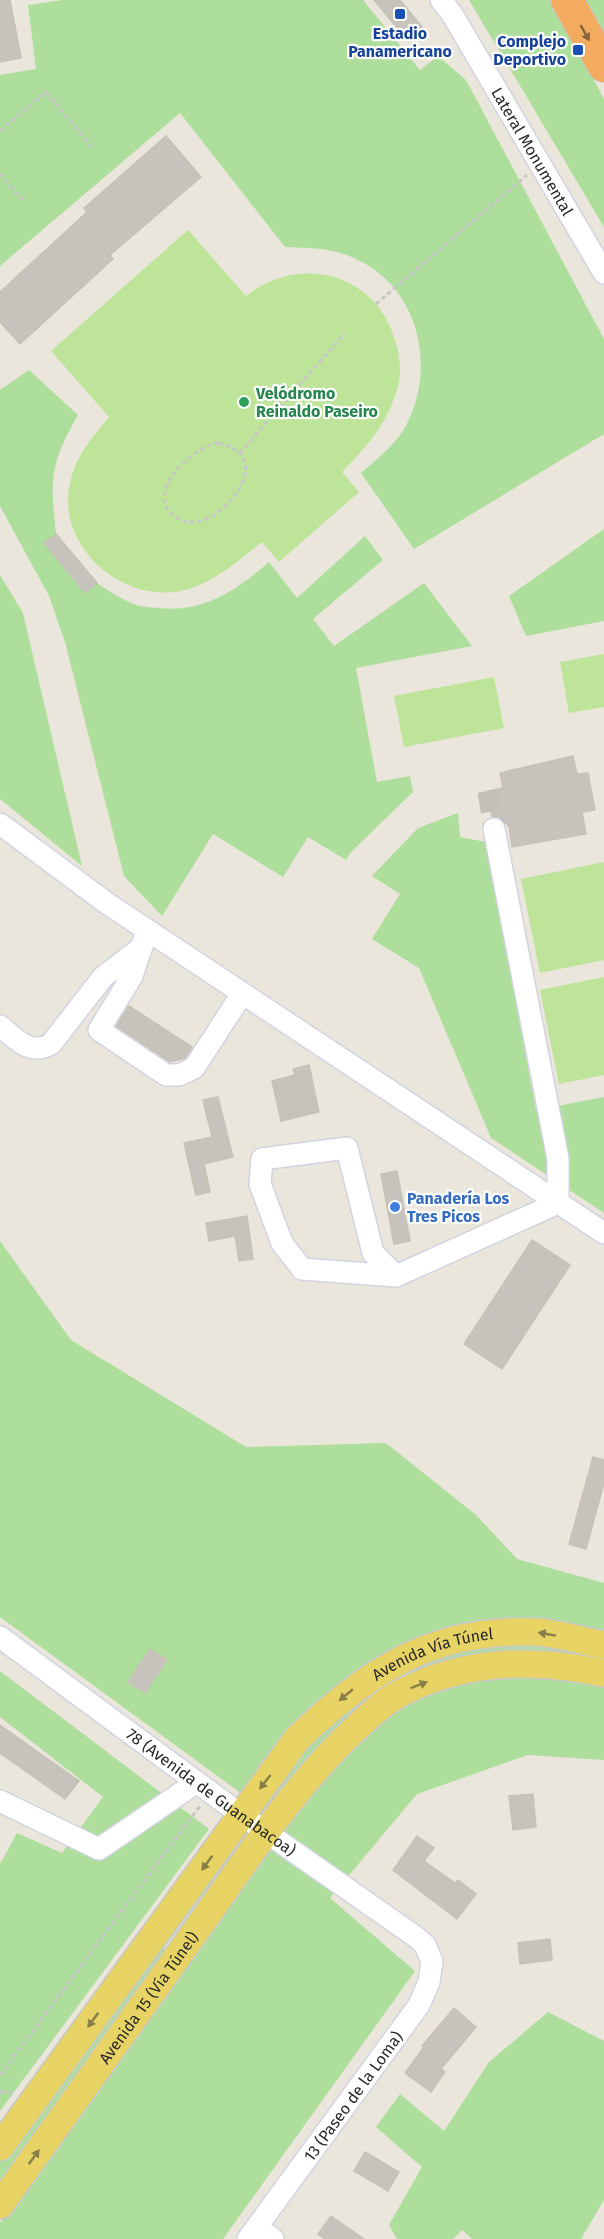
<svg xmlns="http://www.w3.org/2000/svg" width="604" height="2239" font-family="'Fira Sans',sans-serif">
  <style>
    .green { fill: #adde9c }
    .pitch { fill: #bde499 }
    .building { fill: #c6c2bc; stroke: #c6c2b6; stroke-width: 1.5 }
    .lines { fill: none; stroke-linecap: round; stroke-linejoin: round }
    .minor-tunnel { stroke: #c4c0b8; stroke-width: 21; stroke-dasharray: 21 10; stroke-linecap: butt }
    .minor-casing { stroke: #d2d3e1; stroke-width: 24 }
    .major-casing { stroke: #c7c7c7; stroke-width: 30 }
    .highway-casing { stroke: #c7c7c7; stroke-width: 34 }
    .path { stroke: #c7c7c7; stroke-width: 3; stroke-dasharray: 4.5 3; stroke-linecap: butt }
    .minor { stroke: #fff; stroke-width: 21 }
    .major { stroke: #e7d465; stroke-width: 27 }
    .highway { stroke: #f3ac5f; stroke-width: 32 }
    .oneway { fill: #846441 }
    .oneway2 { fill: #887e47 }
    .transit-dot { fill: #1a4fb4; stroke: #fff; stroke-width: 2 }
    .leisure-dot { fill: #2e9e5b; stroke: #fff; stroke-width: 2 }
    .shop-dot { fill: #3f7fe0; stroke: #fff; stroke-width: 2 }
    .labels { text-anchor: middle; stroke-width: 4.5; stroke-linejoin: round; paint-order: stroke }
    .transit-label { font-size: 16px; font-weight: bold; fill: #164399; stroke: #fff }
    .street-label { font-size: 16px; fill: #292929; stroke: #fff }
    .leisure-label { font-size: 16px; font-weight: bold; fill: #27864d; stroke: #fff; text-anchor: start }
    .shop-label { font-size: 16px; font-weight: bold; fill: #366cbe; stroke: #fff; text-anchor: start }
  </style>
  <rect width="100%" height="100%" fill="#ebe6dc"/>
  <path class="green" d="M63,0H363L420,70L438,56L466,80L604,339V434L414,549L361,473C375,461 393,446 403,431C437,374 422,292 360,261C336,248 312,248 285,247L180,113L0,266V75L36,69L28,5Z
    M469,0H551L604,99V227Z
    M581,0H604V40Z
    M29,370L78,415C50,464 50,478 56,534L44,543C73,565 102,591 136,605C142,607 151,607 159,608C203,613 237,590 269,562L297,598L365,536L383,560L313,619L334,646L424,583L472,646L356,668L377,782L410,776L413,792L351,852L346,860L308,837L283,877L213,834L162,916L124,876L65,642L49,596L0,506V390Z
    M604,529V621L526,636L509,596Z
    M0,575L23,613L82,866L0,799Z
    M458,813L460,837L486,842L536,1110L604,1097V1213L491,1138L419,968L372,939L400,894L372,876L418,828Z
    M0,1241L71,1340L246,1447L386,1443L476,1515L517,1559L604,1583V1760L528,1755L417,1794L330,1898L415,1971L223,2239H0V2223L279,1821L0,1617Z
    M0,1671L209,1829L0,2111V1864L17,1833L62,1853L103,1797L0,1717Z
    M226,1855L230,1858L165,1946L161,1963L0,2184V2162Z
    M548,2012L604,2041V2200L581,2239H472L462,2230L453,2239H397L389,2225L422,2167L376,2127L400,2094L444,2131L489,2062Z"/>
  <path class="pitch" d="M188,230L246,296C299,254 375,272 395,340C400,355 402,374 397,390C385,427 368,445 342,472L359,492L279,562L262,542C237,562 208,588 175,592C115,599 54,541 71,479C77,454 93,437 109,417L51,351Z
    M604,654V707L569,713L560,662Z
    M494,677L504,728L404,747L394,696Z
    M604,862V960L540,973L521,879Z
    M604,977V1075L559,1084L540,990Z"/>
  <path class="building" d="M0,0H10L21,58L0,62Z
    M374,0H400L422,27L407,40Z
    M166,136L201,177L110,255L113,259L20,344L0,322V292L87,212L84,208Z
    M56,534L97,583L85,593L44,543Z
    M573,756L577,774L588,773L595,810L582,812L586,834L512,847L509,826L499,817L492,816L488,791L503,788L500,773Z
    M129,1006L192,1047L185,1058L170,1062L116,1026Z
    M309,1065L319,1112L281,1121L272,1081L295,1075L293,1069Z
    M218,1097L233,1157L204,1164L210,1192L196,1195L184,1143L212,1137L203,1100Z
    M397,1171L410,1241L394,1244L381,1174Z
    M247,1216L253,1259L239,1261L235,1236L209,1241L206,1223Z
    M532,1240L570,1265L502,1369L464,1344Z
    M593,1457L604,1460V1483L586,1549L569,1544Z
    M150,1649L167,1660L145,1693L128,1682Z
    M0,1725L79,1781L65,1799L0,1753Z
    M533,1794L536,1827L513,1830L509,1796Z
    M417,1836L434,1848L424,1861L455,1883L458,1880L476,1894L457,1919L393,1870Z
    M550,1939L552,1960L520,1964L518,1943Z
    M454,2008L476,2027L441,2069L445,2072L431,2092L405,2073L424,2047L422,2046Z
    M365,2152L399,2172L388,2191L354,2171Z
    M331,2216L364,2239H325L318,2234Z"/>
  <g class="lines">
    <path class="minor-tunnel" d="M488,791L494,829"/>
    <g class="minor-casing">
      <g id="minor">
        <path id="s1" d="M441,0L452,14L604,273"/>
        <path d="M0,824L108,904L604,1233"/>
        <path d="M147,930L132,976L99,1030L166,1075H179L194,1068L242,994"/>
        <path d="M0,1026C16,1039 30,1056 51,1044L103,977L142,947"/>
        <path d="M396,1276L302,1269L282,1243L260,1184L262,1159L347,1148L373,1253L396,1276L558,1203V1159L494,829"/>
        <path id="s2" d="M0,1637L240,1814L416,1937L425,1945L432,1961L429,1982L419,2005L248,2239"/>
        <path d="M0,1801L99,1849L197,1782"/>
        <path d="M257,2227L273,2239"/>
      </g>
    </g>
    <g class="major-casing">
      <g id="major">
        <path id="s3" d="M0,2147L297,1739C369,1670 433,1628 536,1632C558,1633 582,1641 604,1645"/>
        <path id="s4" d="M0,2205C66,2112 132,2021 198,1928C247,1859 293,1787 355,1729C368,1717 381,1704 397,1695C463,1659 533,1658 604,1673"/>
      </g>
    </g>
    <g class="highway-casing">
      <path id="highway" d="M567,0L604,66"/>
    </g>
    <path class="path" d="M0,131L46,92L91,146
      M0,174L24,202
      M376,304L527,175
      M218,443C283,456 217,533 184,521C135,503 189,447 218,443Z
      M240,453L345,333
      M0,2075L200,1806
      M0,2092L13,2093"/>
    <use href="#minor" class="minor"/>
    <use href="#major" class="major"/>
    <use href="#highway" class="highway"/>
  </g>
  <defs><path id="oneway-solid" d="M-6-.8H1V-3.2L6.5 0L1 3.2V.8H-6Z" transform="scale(1.5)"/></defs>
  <use class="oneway" href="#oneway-solid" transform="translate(585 33) rotate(61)"/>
  <g class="oneway2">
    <use href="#oneway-solid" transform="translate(547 1634) rotate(-170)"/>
    <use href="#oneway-solid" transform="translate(419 1685) rotate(-21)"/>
    <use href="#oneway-solid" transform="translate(346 1695) rotate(140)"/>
    <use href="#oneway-solid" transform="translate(265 1782) rotate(128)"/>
    <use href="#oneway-solid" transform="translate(207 1863) rotate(126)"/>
    <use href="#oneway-solid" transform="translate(93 2020) rotate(126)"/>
    <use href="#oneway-solid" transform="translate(34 2157) rotate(-54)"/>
  </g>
  <g class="transit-dot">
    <rect x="394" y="8" width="12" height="12" rx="3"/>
    <rect x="572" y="44" width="12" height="12" rx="3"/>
  </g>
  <circle class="leisure-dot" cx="244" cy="402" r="6"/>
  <circle class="shop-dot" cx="395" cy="1207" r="6"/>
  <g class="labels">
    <g class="transit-label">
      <text x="400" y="39">Estadio<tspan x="400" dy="18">Panamericano</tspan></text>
      <text x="566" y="47" text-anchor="end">Complejo<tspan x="566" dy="18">Deportivo</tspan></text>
    </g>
    <g class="street-label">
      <text dy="6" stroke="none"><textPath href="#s1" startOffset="177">Lateral Monumental</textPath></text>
      <text dy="6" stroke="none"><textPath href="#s3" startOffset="668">Avenida Vía Túnel</textPath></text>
      <text dy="6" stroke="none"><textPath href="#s2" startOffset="262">78 (Avenida de Guanabacoa)</textPath></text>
      <text dy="6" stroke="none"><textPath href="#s4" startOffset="255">Avenida 15 (Vía Túnel)</textPath></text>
      <text transform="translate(353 2096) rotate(-54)" y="6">13 (Paseo de la Loma)</text>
    </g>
    <g class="leisure-label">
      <text x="256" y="399">Velódromo<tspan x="256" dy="18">Reinaldo Paseiro</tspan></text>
    </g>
    <g class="shop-label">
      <text x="407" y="1204">Panadería Los<tspan x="407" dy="18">Tres Picos</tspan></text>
    </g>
  </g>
</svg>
